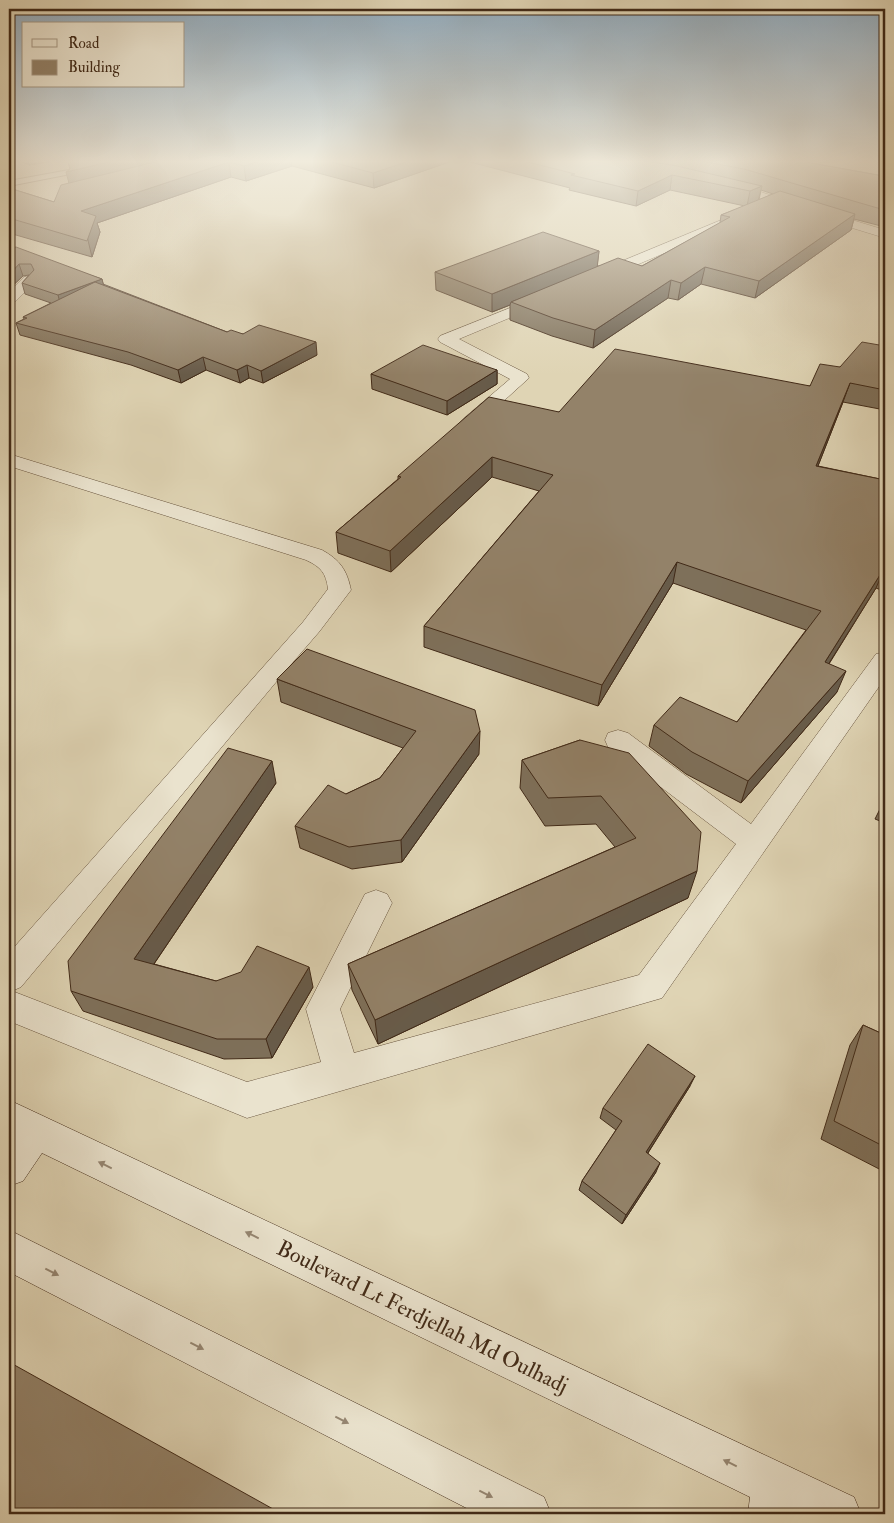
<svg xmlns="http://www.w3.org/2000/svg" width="894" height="1523" font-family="'IM FELL Double Pica',serif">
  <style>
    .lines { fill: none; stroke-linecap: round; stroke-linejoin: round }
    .lane-casing { stroke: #68543e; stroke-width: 2 }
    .street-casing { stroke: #68543e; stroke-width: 1 }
    .secondary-casing { stroke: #402917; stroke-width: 1 }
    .lane { fill: #eae3ce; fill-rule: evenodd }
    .street { fill: #eae3ce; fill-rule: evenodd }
    .secondary { fill: #eae3ce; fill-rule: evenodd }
    .wall { fill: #7e705a; stroke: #402917; fill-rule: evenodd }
    .shaded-wall { fill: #675b4a; stroke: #402917 }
    .building { fill: #938269; stroke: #402917 }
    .oneway { fill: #958672 }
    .labels { text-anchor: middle; stroke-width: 4; stroke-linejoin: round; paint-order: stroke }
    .near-street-label { font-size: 22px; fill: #402917; stroke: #eae3ce }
  </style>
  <rect width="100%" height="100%" fill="#dfd4b4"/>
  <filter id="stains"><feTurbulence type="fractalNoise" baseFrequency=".004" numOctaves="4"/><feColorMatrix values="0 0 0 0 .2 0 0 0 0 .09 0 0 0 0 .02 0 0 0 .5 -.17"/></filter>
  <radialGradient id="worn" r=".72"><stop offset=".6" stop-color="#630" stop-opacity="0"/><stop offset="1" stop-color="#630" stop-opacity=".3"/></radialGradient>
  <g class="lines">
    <g class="lane-casing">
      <path id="lane" d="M118,161H137L9,186V181Z"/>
    </g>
    <g class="street-casing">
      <path id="street" d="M724,183L744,187L885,230V238L738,193L720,189L718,187L720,185Z
        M736,214L740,215L742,218L740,221L601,280H591L589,277L591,274Z
        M29,276L34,277L36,280L34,283L14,303L9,304V292L24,277Z
        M545,294L550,295L552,298L550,301L459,339L527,374L529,378L475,427L469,428L463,427L460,423L463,419L510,379L440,342L438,339L440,336Z
        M9,454L322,550C340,560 347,570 351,590L319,632L287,669L21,987L12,991L247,1082L321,1062L306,1009L365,894L376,890L387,894L392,903L340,1009L354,1053L639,975L736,844L608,747L605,740L608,733L618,730L628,733L751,824L876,654L885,652V678L662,998L247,1118L9,1021V953L303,622L328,589C326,573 321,567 306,560L9,466Z"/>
    </g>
    <g class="secondary-casing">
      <path id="secondary" d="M9,1100L854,1497L861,1514H748L750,1497L42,1153L23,1181L9,1186Z
        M9,1230L544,1497L551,1514H478L9,1272Z"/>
    </g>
    <use href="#lane" class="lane"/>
    <use href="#street" class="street"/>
    <use href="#secondary" class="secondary"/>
  </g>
  <path class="wall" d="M21,161H53L29,165Z
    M68,161H452L374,188L292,166L246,181L231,177L97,223L100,232L92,257L9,233V188L54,202L69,183L70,169Z
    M466,161H800L883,176L885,175V227L854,219L851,230L755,298L701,284L678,300L668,298L593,348L552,336L510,320V305L492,312L436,290L435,272L599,251L597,266H642L720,223L721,215L745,206L670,190L636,206L569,190L570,188ZM761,190L773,194L759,200Z
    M9,249L102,279L103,284L227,332L243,334L317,355L263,383L249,378L240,383L206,370L181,383L131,365L20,335L16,323L24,319L23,317L51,303L25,294L22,283L29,275L23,276L9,289Z
    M885,346V410L843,402L818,466L885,480V581L881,590L876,588L829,664L837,692L741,803L686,774L649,746L654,725L737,722L806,630L673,583L598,706L424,647V626L539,491L492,477L391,572L338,553L336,532L398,479V476L559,412L810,386L840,367Z
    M497,370V384L447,415L372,389L371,374Z
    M277,679L479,754L402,862L352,869L300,848L295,826L346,794L380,778L403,748L281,702Z
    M580,740L688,898L378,1044L352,990L348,964L615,847L596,824L545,826L520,788L522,760Z
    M276,783L154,964L216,981L313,987L272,1058L224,1059L83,1011L71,991Z
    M885,799V823L875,819Z
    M863,1025L885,1035V1172L821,1139L850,1045Z
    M690,1086L648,1153L656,1172L622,1224L579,1190L582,1181L616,1130L600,1118L603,1108Z"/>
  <path class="shaded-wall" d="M28,161H53L29,165Z
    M113,161H176L70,187L66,172Z
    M259,161H291L292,166L246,181L244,166Z
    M409,161H452L374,188L373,173Z
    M229,162L231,177L97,223L100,232L92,257L81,211Z
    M672,175L670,190L636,206L638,191Z
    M762,186L758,201L747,206L750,191Z
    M855,214L851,230L755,298L759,281Z
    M599,251L597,269L511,302L510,305L492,312V294Z
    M19,264L23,276L9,289V275Z
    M705,267L701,284L678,300L681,283Z
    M102,279L105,291L61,307L58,295Z
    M671,280L668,298L593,348L595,330Z
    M316,342L317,355L263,383L261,371Z
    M203,357L206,370L181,383L178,370Z
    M247,365L249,378L240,383L237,370Z
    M497,370V384L447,415V401Z
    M850,383L843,402L810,486L816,466Z
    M492,457V477L391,572L390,551Z
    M677,562L673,583L598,706L602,685Z
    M885,567L876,588L816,684L825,662Z
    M846,671L837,692L741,803L748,781Z
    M480,731L479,754L402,862L401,840Z
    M272,761L276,783L143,980L134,959Z
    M697,871L688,898L378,1044L375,1020Z
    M309,967L313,987L272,1058L266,1039Z
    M695,1076L690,1086L642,1162L646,1152Z
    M660,1163L656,1172L622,1224L626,1215Z"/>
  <path class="building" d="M68,161H113L66,172L70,169Z
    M159,161H259L244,166L229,162L81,211L96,216L87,241L9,218V188L54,202L61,185Z
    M328,161H409L373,173Z
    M524,161H647L677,166L762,186L750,191L672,175L638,191L571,175L575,174Z
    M701,161H800L883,176L885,175V210L874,207L744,169Z
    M780,191L855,214L759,281L705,267L681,283L671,280L595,330L553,318L511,302L618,258L642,266L730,217L721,215Z
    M543,232L599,251L492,294L435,272Z
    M16,247L102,279L58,295L22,283L34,270L31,264H19L9,275V249Z
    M95,282L227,332L231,330L243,334L259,325L316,342L261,371L247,365L237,370L203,357L178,370L128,352L16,323L27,318L23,317Z
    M862,342L885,346V390L850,383L816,466L885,480V567L825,662L846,671L748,781L692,752L654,725L680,697L737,722L821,611L677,562L602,685L424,626L553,475L492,457L390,551L336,532L401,477L398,476L489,397L559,412L615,349L810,386L820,364L840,367Z
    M423,345L497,370L447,401L371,374Z
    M307,649L475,710L480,731L401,840L349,847L295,826L328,785L346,794L380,778L416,731L277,679Z
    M580,740L629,753L701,832L697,871L375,1020L348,964L636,838L601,796L548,798L522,760Z
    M228,748L272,761L134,959L216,981L241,972L257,946L309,967L266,1039H217L71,991L68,961Z
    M885,799V806L882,805Z
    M863,1025L885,1035V1147L834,1121Z
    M648,1044L695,1076L646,1152L660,1163L626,1215L582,1181L622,1121L603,1108Z
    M9,1362L282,1514H9Z"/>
  <defs><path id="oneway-solid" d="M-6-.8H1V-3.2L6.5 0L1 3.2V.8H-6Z" transform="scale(1.25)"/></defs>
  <g class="oneway">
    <use href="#oneway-solid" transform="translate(105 1165) rotate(-154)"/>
    <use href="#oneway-solid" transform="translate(252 1235) rotate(-154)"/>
    <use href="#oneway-solid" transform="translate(52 1272) rotate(27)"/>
    <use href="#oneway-solid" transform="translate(197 1346) rotate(27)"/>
    <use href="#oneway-solid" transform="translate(342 1420) rotate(27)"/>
    <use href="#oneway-solid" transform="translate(730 1463) rotate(-154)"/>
    <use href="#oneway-solid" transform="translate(486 1494) rotate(27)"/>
  </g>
  <linearGradient id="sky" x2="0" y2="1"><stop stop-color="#8faabe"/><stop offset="0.43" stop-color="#f1ecdd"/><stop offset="1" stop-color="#f1ecdd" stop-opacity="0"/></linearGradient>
  <rect width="894" height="375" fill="url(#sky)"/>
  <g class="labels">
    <g class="near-street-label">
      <text transform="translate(423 1316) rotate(26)" y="8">Boulevard Lt Ferdjellah Md Oulhadj</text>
    </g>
  </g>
  <rect width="894" height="1523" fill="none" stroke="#dfd4b4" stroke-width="30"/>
  <rect x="10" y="10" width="874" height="1503" fill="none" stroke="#402917" stroke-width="2.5"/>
  <rect x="15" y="15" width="864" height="1493" fill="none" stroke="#402917"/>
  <rect x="22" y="22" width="162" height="65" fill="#eae3ce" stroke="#a69985"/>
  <rect x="32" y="39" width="25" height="8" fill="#eae3ce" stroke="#a69985"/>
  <text x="68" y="48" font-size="15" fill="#402917">Road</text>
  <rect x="32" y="60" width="25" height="15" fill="#938269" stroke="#a69985"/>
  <text x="68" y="72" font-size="15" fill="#402917">Building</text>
  <rect width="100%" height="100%" filter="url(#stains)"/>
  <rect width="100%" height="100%" fill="url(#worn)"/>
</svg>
